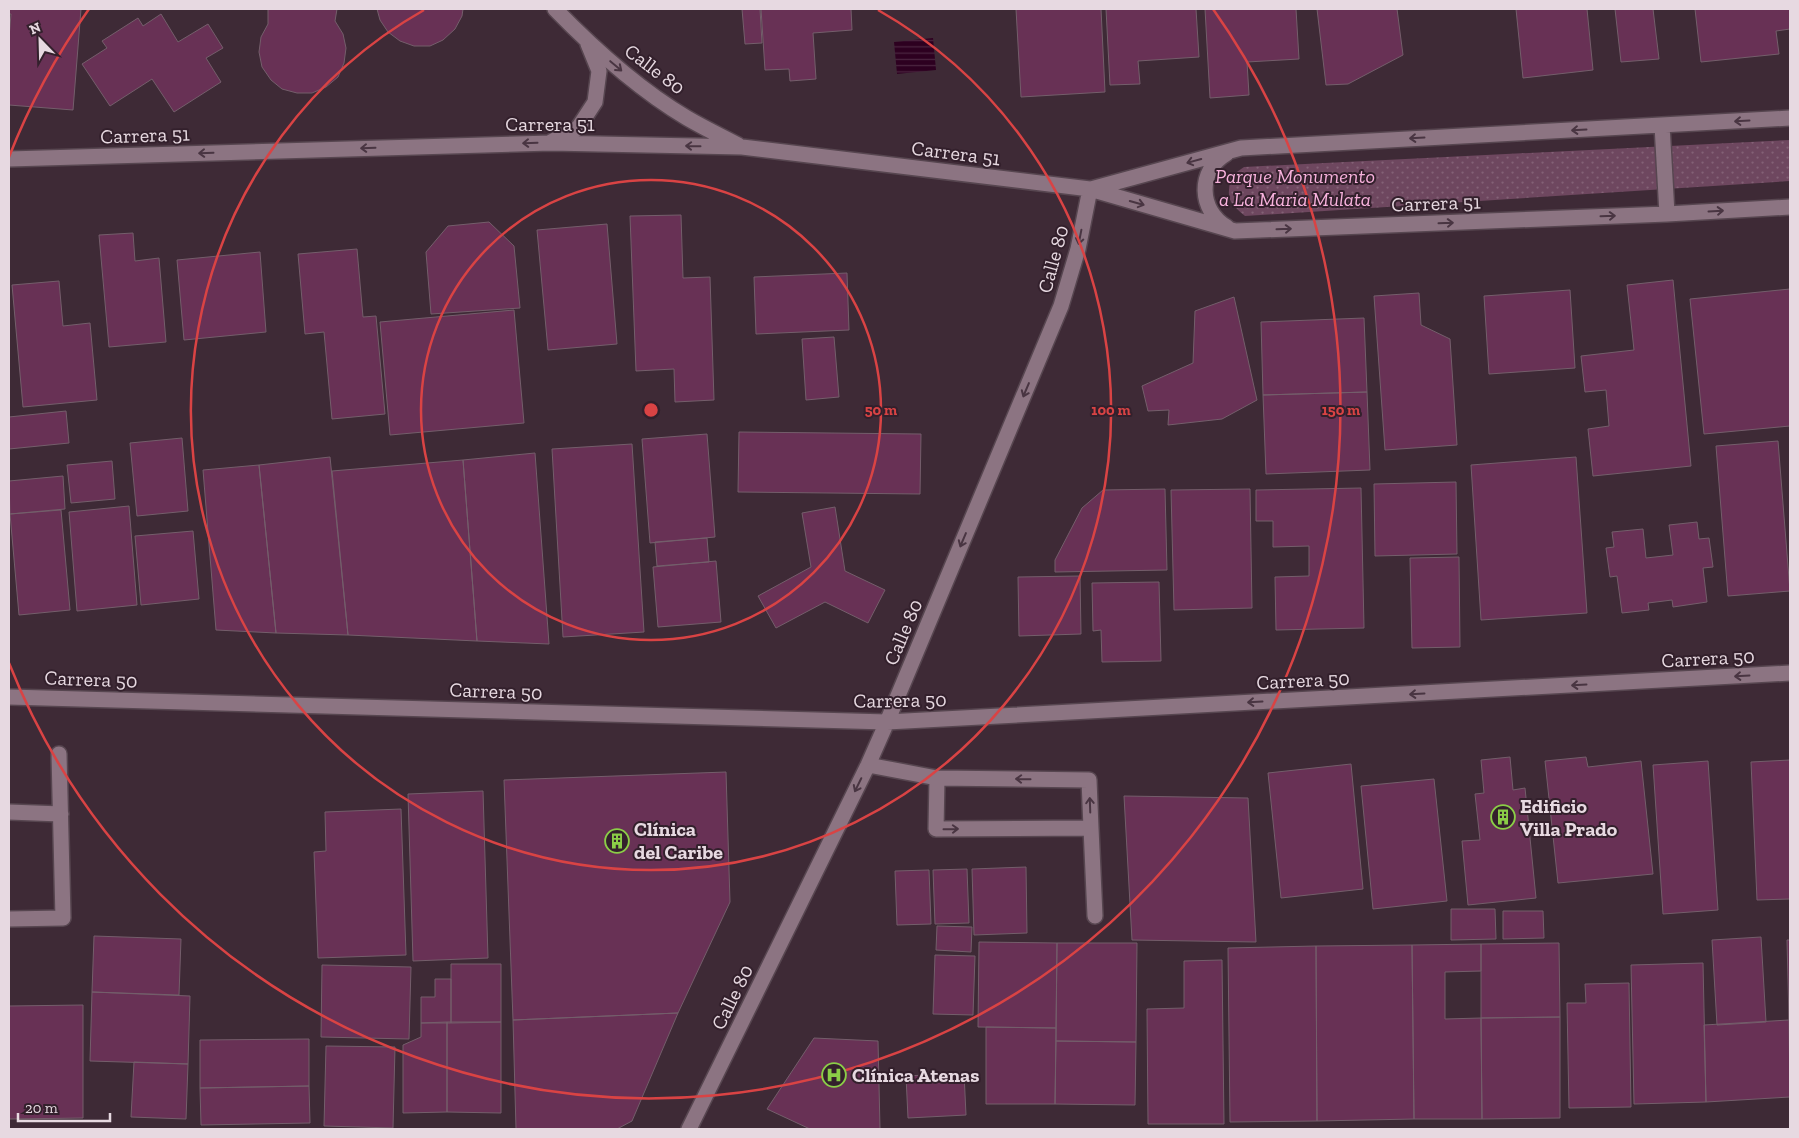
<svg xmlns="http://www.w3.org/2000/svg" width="1799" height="1138" font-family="'Zilla Slab',serif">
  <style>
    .park { fill: url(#park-dots) }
    .water { fill: url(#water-rules) }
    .building { fill: #683155; stroke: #745e6b }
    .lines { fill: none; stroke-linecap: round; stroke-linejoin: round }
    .minor-casing { stroke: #574650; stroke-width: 18 }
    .minor { stroke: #8c7482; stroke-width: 15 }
    .oneway { stroke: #493542 }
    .ring { fill: none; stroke: #d94344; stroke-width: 2.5 }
    .labels { text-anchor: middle; stroke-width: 4; stroke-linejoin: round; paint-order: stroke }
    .street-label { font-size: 20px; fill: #e7d9e1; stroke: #33202c }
    .park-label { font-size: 20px; font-style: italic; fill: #f8b2dd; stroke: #33202c }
    .poi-label { font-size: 20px; font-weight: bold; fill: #e7d9e1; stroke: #33202c; text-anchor: start }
    .centre { fill: #d94344; stroke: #33202c; stroke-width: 2.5 }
    .ring-label { font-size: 15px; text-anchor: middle; font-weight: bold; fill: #d94344; stroke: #33202c; stroke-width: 4; stroke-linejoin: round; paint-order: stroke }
  </style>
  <defs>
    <pattern id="park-dots" width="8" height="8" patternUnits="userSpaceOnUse" patternTransform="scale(1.25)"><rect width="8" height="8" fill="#6e475f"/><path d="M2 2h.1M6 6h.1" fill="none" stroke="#836176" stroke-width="1.8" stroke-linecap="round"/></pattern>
    <pattern id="water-rules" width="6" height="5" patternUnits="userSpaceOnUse" patternTransform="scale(1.25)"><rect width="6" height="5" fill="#2d0020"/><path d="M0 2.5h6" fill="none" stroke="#4b2540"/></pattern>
  </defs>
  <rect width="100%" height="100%" fill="#3e2a36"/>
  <path class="park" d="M1790,140V181L1245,216C1227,201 1227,199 1231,176L1244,167Z"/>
  <path class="water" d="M933,38L936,70L897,74L894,42Z"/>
  <path class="building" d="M9,9H81L73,110L9,105V38L11,14H9Z
    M268,9H337L335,21L343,34L346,48L344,63L338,77L326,87L312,93H297L282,89L271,80L262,67L259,52L261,37L268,24Z
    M377,9H463L462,16L455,29L443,40L430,46H414L400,41L388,32L380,20Z
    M742,9H760L762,43L745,44Z
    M761,9H851L852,30L813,33L816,79L790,81L789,69L765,70Z
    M1016,9H1101L1105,92L1021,97Z
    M1106,9H1196L1199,57L1138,61L1140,84L1110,85Z
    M1205,9H1296L1299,59L1247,62L1249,95L1210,98Z
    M1317,9H1397L1403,55L1348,84L1326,85Z
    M1516,9H1587L1593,70L1523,78Z
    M1615,9H1653L1659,59L1621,62Z
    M1695,9H1790V29L1776,31L1779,54L1701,62Z
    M161,14L178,42L208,24L223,48L206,58L221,82L174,112L152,79L110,106L82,64L107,48L102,41L138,18L143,26Z
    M681,215L683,278L710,277L714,400L675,402L674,369L636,371L630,216Z
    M489,222L514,246L520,308L431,314L426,252L448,226Z
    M607,224L617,344L548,350L537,230Z
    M133,233L135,261L159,258L166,342L109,347L99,235Z
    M357,249L363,317L376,316L385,414L332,419L324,332L305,334L298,254Z
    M260,252L266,332L184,340L177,260Z
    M847,273L849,330L756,334L754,277Z
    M1673,280L1691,466L1593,476L1588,429L1609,426L1606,390L1585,392L1581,356L1634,350L1627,285Z
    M59,281L63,326L90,323L97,400L23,407L12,285Z
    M1790,289V426L1704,434L1690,299Z
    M1570,290L1575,368L1489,374L1484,296Z
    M1419,293L1421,325L1450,339L1457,445L1385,450L1374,296Z
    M1234,297L1257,400L1222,419L1168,425L1169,410L1148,411L1142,386L1193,363L1195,311Z
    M514,310L524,423L390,435L380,322Z
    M1364,318L1367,392L1263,395L1261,322Z
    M834,337L839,397L806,400L802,339Z
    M1367,392L1370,470L1266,474L1263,395Z
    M66,411L69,443L9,449V417Z
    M739,432L921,434L920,494L738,492Z
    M707,434L715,537L650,543L642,439Z
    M182,438L188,511L137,516L130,443Z
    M1778,441L1790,591L1728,596L1716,446Z
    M632,444L644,632L563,637L552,449Z
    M535,453L549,644L477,641L463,460Z
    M330,457L348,635L276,633L259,465Z
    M1576,457L1587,613L1481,620L1471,465Z
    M463,460L477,641L348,635L332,471Z
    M112,461L115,499L71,503L67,465Z
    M259,465L276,633L216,630L203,470Z
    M63,476L65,509L10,514L9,481Z
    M1456,482L1457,554L1375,556L1374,484Z
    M1361,488L1364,628L1276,630L1275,577L1309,576V546L1273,547V521H1256V490Z
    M1165,489L1167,570L1055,572V560L1082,508L1103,490Z
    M1250,489L1252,608L1174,610L1171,490Z
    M129,506L137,605L77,611L69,512Z
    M835,507L845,571L885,590L868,623L825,602L776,628L758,596L811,567L802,513Z
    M61,510L70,610L19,615L10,514Z
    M1697,522L1699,539L1709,538L1713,567L1703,568L1707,602L1673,607L1672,600L1648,603L1649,610L1622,613L1617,576L1610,577L1606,548L1614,547L1612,532L1643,529L1646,558L1673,555L1669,525Z
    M193,531L199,599L141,605L135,536Z
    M707,538L709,562L657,566L655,542Z
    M1459,557L1460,647L1412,648L1410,558Z
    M716,561L721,622L658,627L653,567Z
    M1080,576L1081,634L1019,636L1018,577Z
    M1159,582L1161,661L1102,662L1101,630L1093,631L1092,583Z
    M1510,757L1513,790L1525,788L1536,898L1468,905L1462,841L1480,840L1475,794L1484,793L1481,760Z
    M1586,757L1588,767L1641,761L1653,874L1558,883L1545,761Z
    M1790,760V899L1757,900L1751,762Z
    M1708,761L1718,910L1663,914L1653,765Z
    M1351,764L1363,889L1281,898L1268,773Z
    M726,772L730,902L678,1013L513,1020L504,780Z
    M1434,779L1447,901L1373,909L1361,786Z
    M483,791L488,958L413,961L408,794Z
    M1124,796L1248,798L1256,942L1132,940Z
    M401,809L406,955L318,958L314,852L326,851L325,812Z
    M1026,867L1027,933L974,935L972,869Z
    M967,869L969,923L935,924L933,870Z
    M929,870L931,924L897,925L895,871Z
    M1451,909H1495L1496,939L1451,940Z
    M1503,911H1543L1544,938L1503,939Z
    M937,926L972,927L971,952L936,950Z
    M94,936L181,939L179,995L92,992Z
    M1761,937L1766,1022L1717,1025L1712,940Z
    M1787,940H1790L1789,1020Z
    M979,942L1057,943L1056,1028L978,1027Z
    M1057,943H1137L1136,1042L1056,1041Z
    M1559,943L1560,1017L1481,1018V944Z
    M1481,944V971L1445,972V1019L1481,1018L1482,1119H1414L1412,945Z
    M1412,945L1414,1119L1317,1121L1316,946Z
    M1316,946L1317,1121L1230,1122L1228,948Z
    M935,955L975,956L973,1015L933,1014Z
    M1222,960L1224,1124H1148L1147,1009L1184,1008V961Z
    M1703,963L1706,1102L1634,1104L1631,965Z
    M451,964H501V1022L451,1023Z
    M322,965L411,967L409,1039L321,1037Z
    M435,979H451V1023H421V997H435Z
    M1629,983L1631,1107L1569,1108L1567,1003H1586L1585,984Z
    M92,992L190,996L188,1064L90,1061Z
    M83,1005V1118L9,1119V1006Z
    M678,1013L632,1121L617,1129H516L513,1020Z
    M1560,1017V1118L1482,1119L1481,1018Z
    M1789,1020L1790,1097L1706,1102L1704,1025Z
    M447,1022H501V1113L447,1112Z
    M447,1022V1112L403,1113V1045L421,1037V1023Z
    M986,1027L1056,1028L1055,1104H986Z
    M814,1038L878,1041L880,1129H810L767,1109Z
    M309,1039V1086L200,1088V1040Z
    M1056,1041L1136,1042L1135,1105L1055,1104Z
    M326,1046L395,1047L393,1128L324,1126Z
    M134,1062L188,1064L186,1119L131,1117Z
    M964,1073L966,1115L908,1118L906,1076Z
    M309,1086L310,1123L201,1125L200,1088Z"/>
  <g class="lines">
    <g class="minor-casing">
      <path id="minor" d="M555,9C595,50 638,89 687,118C704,128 721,136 738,145
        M1662,125L1667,214
        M551,142L578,128L595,102L599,71L588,44
        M1226,154C1197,171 1199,211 1227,227
        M9,159L551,143L742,147L1090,189L1235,231L1667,214L1790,207
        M1091,189L1241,148L1790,118
        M9,697L887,722L1790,673
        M868,765L937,778L1089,780L1091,828L936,829L937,778
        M9,812L61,814
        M1091,828L1095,916
        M9,919L63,918L59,754
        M689,1129L868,765L887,722L1061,306L1078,249L1090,189"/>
    </g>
    <use href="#minor" class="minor"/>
  </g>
  <defs><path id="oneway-shaft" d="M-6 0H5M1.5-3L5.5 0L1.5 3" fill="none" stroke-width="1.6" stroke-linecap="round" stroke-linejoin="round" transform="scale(1.25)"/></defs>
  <g class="oneway">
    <use href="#oneway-shaft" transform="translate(616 66) rotate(40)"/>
    <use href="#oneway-shaft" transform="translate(1742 121) rotate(177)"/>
    <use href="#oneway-shaft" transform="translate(1579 130) rotate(177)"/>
    <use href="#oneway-shaft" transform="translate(1417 138) rotate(177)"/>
    <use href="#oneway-shaft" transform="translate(530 143) rotate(178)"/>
    <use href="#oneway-shaft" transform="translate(693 146) rotate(-179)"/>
    <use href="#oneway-shaft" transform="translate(368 148) rotate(178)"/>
    <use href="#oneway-shaft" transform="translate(206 153) rotate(178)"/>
    <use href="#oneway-shaft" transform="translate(1194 161) rotate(165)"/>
    <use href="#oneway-shaft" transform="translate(1137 203) rotate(16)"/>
    <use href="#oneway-shaft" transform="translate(1716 211) rotate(-3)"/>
    <use href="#oneway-shaft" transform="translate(1608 216) rotate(-2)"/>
    <use href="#oneway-shaft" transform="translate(1446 223) rotate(-2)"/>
    <use href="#oneway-shaft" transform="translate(1284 229) rotate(-2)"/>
    <use href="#oneway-shaft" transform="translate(1080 237) rotate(101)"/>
    <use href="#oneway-shaft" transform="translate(1026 390) rotate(113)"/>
    <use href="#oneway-shaft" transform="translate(963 540) rotate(113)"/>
    <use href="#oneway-shaft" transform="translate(1742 676) rotate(177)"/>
    <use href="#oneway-shaft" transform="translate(1579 685) rotate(177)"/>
    <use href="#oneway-shaft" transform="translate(1417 694) rotate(177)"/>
    <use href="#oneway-shaft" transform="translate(1255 702) rotate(177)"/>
    <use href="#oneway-shaft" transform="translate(1023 779) rotate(-179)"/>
    <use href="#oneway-shaft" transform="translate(858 785) rotate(116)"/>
    <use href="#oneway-shaft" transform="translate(1090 805) rotate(-92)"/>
    <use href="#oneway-shaft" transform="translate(951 829) rotate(-1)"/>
  </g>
  <g class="ring">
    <circle cx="651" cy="410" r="230"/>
    <path d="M878 10A460 460 0 1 1 424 10"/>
    <path d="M9 157A690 690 0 0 1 89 9M1213 9A690 690 0 1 1 9 663"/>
  </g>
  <defs>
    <g id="building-ring" transform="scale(1.25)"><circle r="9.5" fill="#33202c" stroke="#8bce47" stroke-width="1.5"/><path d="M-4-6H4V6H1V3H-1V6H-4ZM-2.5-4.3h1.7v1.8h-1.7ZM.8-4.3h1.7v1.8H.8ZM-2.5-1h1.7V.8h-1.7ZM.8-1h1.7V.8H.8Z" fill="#8bce47"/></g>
    <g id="hospital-ring" transform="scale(1.25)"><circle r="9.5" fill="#33202c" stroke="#8bce47" stroke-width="1.5"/><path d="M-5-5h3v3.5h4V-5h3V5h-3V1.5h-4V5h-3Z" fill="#8bce47"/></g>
  </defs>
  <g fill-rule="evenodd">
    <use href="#building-ring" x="1503" y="817"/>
    <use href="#building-ring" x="617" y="841"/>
    <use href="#hospital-ring" x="834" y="1075"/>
  </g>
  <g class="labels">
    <g class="street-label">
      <text transform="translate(655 69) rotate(37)" y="7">Calle 80</text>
      <text x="550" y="131">Carrera 51</text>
      <text transform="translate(145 135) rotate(-2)" y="7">Carrera 51</text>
      <text transform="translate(956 153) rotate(7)" y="7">Carrera 51</text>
      <text transform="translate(1436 203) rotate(-2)" y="7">Carrera 51</text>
      <text transform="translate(1053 259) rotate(-75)" y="7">Calle 80</text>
      <text transform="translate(903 632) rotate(-67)" y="7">Calle 80</text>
      <text transform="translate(1708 658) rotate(-3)" y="7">Carrera 50</text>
      <text transform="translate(91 679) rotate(2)" y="7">Carrera 50</text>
      <text transform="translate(1303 680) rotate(-3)" y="7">Carrera 50</text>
      <text transform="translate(496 691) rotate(2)" y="7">Carrera 50</text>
      <text transform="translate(900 700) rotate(-1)" y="7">Carrera 50</text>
      <text transform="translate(732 997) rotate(-64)" y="7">Calle 80</text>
    </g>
    <g class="park-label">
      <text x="1295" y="183">Parque Monumento<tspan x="1295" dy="23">a La Maria Mulata</tspan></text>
    </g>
    <g class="poi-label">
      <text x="1520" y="813">Edificio<tspan x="1520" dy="23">Villa Prado</tspan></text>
      <text x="634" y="836">Clínica<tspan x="634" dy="23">del Caribe</tspan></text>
      <text x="852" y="1082">Clínica Atenas</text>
    </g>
  </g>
  <circle cx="651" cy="410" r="8" class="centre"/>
  <g class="ring-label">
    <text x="881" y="415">50 m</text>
    <text x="1111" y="415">100 m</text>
    <text x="1341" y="415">150 m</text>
  </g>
  <rect width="1799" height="1138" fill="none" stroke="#e7d9e1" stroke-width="20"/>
  <g transform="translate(40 40) rotate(337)" stroke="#33202c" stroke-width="4" paint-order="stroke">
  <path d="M0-4L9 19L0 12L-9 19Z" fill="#e7d9e1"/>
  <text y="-8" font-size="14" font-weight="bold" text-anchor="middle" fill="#e7d9e1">N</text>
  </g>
  <path d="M18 1113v8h92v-8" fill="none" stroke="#e7d9e1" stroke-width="2.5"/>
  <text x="25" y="1113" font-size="15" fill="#e7d9e1" stroke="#33202c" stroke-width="4" paint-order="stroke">20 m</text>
</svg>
